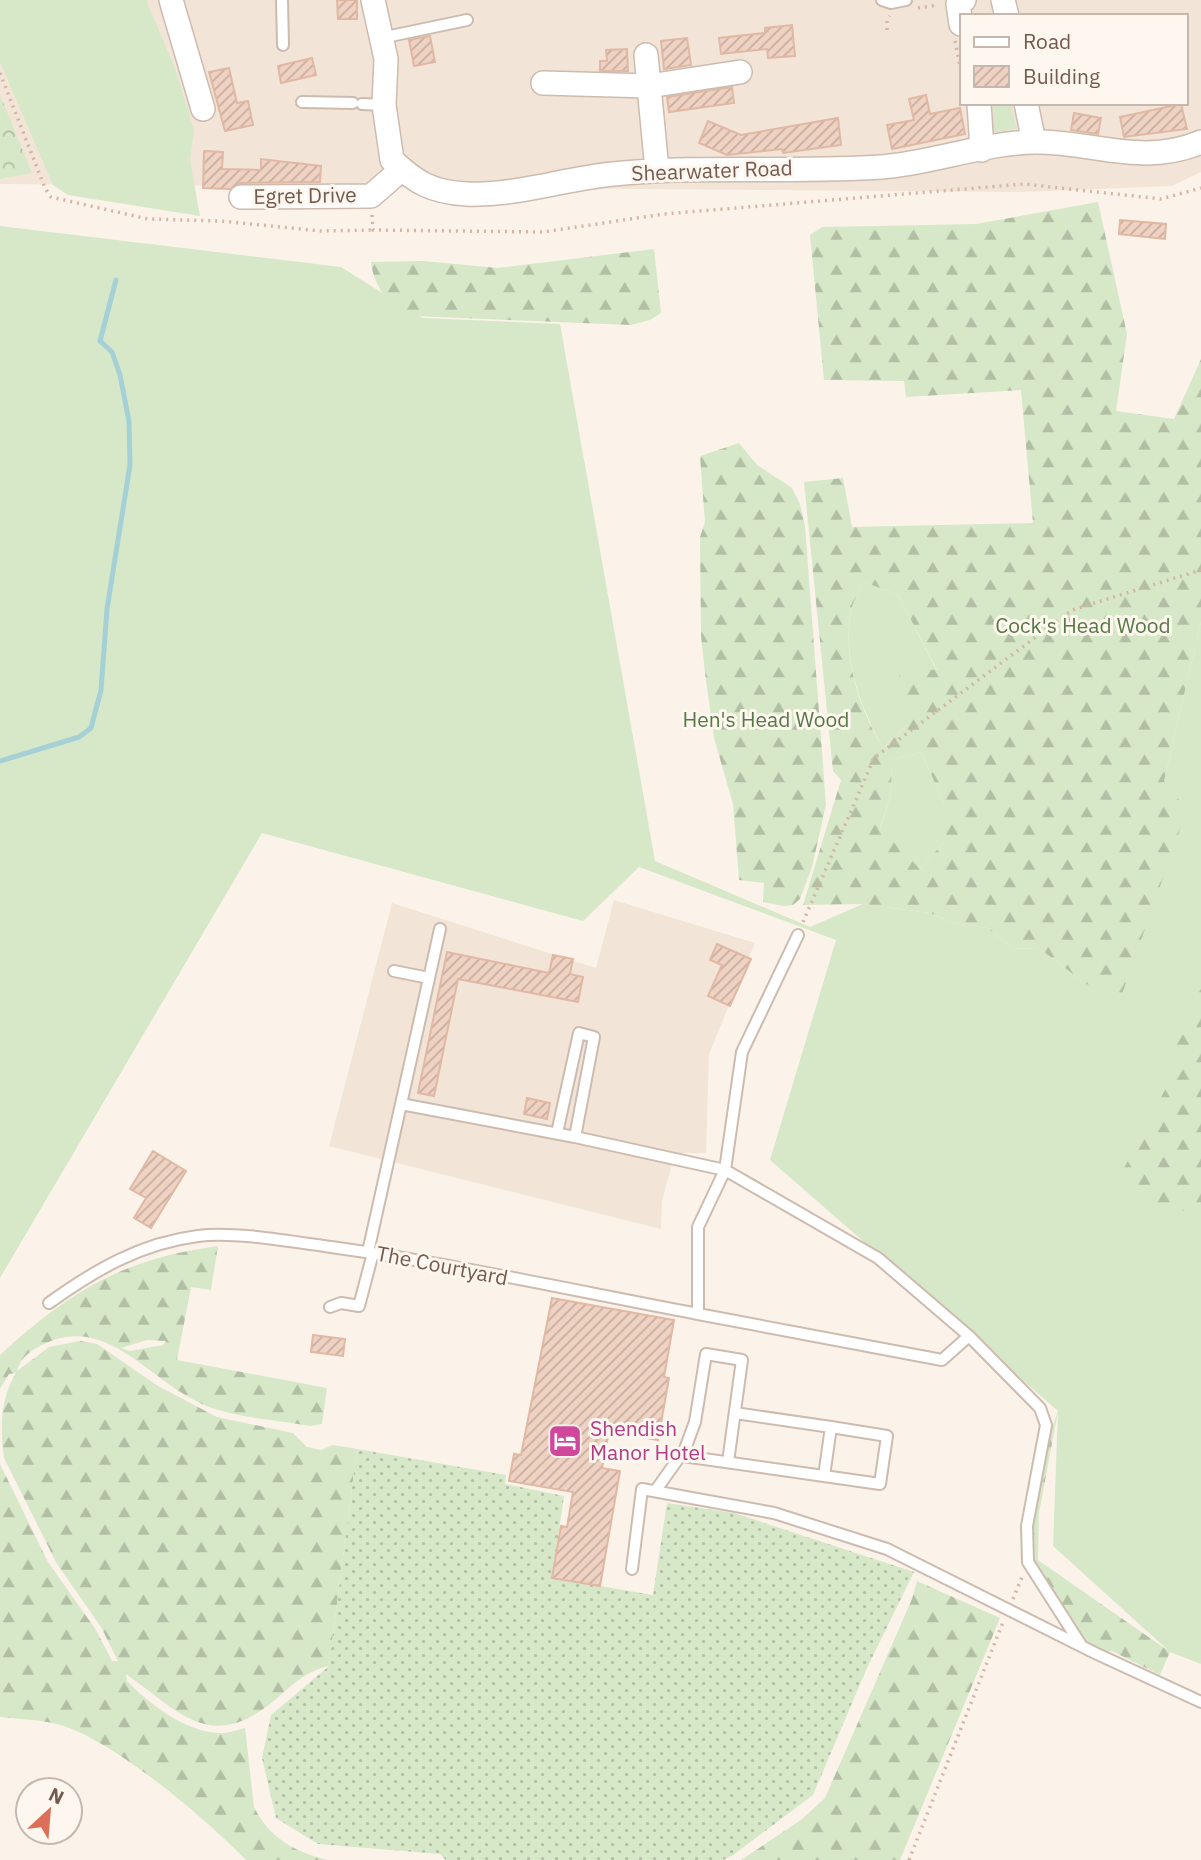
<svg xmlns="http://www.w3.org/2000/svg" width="1201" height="1860" font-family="'IBM Plex Sans',sans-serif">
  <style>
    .residential { fill: #f2e5d8; fill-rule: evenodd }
    .grass { fill: #d6e8c8 }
    .forest { fill: url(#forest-firs); fill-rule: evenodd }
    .park { fill: url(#park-crowns) }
    .garden { fill: url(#garden-dots) }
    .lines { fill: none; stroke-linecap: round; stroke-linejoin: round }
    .stream { stroke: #a5d0d5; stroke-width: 5 }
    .building { fill: url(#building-hatch); stroke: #e0b8a4; stroke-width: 2 }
    .lane-casing { stroke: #cdbbaf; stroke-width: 14 }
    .street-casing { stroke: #cdbbaf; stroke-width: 26 }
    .path { stroke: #d4b5a5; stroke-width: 3.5; stroke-dasharray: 2 5; stroke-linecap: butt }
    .lane { stroke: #fff; stroke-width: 10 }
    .street { stroke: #fff; stroke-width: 23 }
    .labels { text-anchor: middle; stroke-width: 6; stroke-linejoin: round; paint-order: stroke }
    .street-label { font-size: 21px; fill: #745a4e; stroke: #fef7ef }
    .park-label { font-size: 21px; fill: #577946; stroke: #fef7ef }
    .hotel-label { font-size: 21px; fill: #b23c85; stroke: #fef7ef; text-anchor: start }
  </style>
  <defs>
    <pattern id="forest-firs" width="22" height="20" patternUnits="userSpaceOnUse" patternTransform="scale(1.75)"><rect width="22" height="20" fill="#d6e8c8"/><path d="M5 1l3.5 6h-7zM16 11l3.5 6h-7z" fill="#b2bfa5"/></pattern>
    <pattern id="park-crowns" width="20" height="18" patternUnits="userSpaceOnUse" patternTransform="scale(1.75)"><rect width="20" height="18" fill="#d6e8c8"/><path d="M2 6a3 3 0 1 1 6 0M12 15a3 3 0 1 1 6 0" fill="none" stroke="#b2bfa5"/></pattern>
    <pattern id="garden-dots" width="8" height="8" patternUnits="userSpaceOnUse" patternTransform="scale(1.75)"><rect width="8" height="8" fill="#d6e8c8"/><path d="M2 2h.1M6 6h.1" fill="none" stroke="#b2bfa5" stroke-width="1.8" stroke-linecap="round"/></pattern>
    <pattern id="building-hatch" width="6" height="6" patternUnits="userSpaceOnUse" patternTransform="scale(1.75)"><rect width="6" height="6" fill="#efd2c2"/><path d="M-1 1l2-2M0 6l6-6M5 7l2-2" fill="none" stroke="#c6ada0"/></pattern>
  </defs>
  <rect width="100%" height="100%" fill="#fbf3e9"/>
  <path class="residential" d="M0,0H1201V172L1172,186L1021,192L0,184ZM961,16H1185V103H961Z
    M614,900L755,943L709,1054L706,1153H675L662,1201L661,1229L329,1146L392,903L596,968Z"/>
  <path class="grass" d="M0,0H146L175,68L194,130L190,160L200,216L68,195L53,185L0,62Z
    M993,103H1010L1017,128L992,133Z
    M0,226L341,267L422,318L560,324L655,861L810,927L863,904L930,913L954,923L987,928L1012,948L1040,949L1086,984L1164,781L1201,621V1664L1170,1652L1053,1546L1058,1411L770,1160L836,940L639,867L583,921L262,833L0,1278Z
    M864,582L898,595L937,671L906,725L883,748C861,708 842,659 851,612C852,602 860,591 864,582Z
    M921,752L944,803V842L920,869L880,829L891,794L892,760Z"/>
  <path class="forest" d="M1098,202L1127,334L1116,411L1174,419L1201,359V621L1164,781L1187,810L1122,994L1086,984L1040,949L1012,948L987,928L954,923L930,913L863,904L803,905L841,780L833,771L804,482L843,478L852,527L1033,523L1021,390L906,397L904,381L824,380L810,235L822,227L976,224ZM864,582L898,595L937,670L898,668L906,725L883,748C860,710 842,657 851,612C852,602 860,591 864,582ZM921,752L944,803V842L920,869L880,828L891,794L892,760Z
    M654,249L661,313L650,320L631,325L412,316C389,305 374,288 371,262L423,261L498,268Z
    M739,443L757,465L792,488L800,504L805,526L826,805L812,867L800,899L793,905L784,906L763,902L764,883L739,880L733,804L714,738L705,673L701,635L700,537L705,522L700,456Z
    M1201,989V1215L1134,1198L1122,1172L1167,1086L1177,1029Z
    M218,1246L211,1290L191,1287L177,1360L327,1388L322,1424L310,1426C277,1420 240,1418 209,1407C151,1385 108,1311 42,1345C30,1351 20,1358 17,1371L49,1347L80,1341L97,1344L158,1386L217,1417L293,1433L307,1447L321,1450L333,1445L357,1449L329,1666C306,1671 292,1685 275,1700C210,1754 180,1712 126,1674L127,1681C149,1704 185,1731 218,1733C227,1734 237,1730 245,1728L254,1807C269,1838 295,1852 328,1860H246C205,1818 119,1745 64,1726C44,1720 21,1719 0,1717V1464L48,1562L96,1630L112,1661H118L101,1627L57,1564L4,1458C0,1429 0,1399 16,1373L9,1374L0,1389V1355C71,1290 123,1259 218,1246ZM147,1340L166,1341L163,1345L130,1351L121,1348Z
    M1058,1411L1039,1513L1038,1560L1170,1652L1160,1675L1112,1651L1095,1653L1072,1632L1032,1562L1030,1537L1042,1457Z
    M917,1581L1000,1618L900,1860H741L801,1820L825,1798L912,1599Z"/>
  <path class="park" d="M0,95L32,173L0,179Z"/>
  <path class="garden" d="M357,1449L506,1475L505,1484L564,1496L552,1578L653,1595L667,1503L734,1513L914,1572L866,1670L813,1795L733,1855L723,1860H446L440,1854L318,1844L276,1818L262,1758L271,1715L329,1666Z"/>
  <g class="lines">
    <path class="stream" d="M0,761L79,737L91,728L101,690L107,609L130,465L129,421L120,375L112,352L100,341L116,280"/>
  </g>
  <path class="building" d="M337,0H357V19H338Z
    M792,25L795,56L768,58L767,49L721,54L719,38L765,33V28Z
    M430,36L435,62L414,66L409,40Z
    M687,38L691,65L664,69L661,41Z
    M627,49L628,71H600V61H607L606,50Z
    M312,58L316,75L281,83L278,66Z
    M229,68L237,103L248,101L253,125L225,131L209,72Z
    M732,87L734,103L669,112L667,97Z
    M926,95L930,114L960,108L965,134L892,149L887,125L914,120L909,99Z
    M1181,104L1187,129L1124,137L1120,117Z
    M1074,113L1101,118L1098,134L1071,130Z
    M838,118L841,145L783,153L782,149L727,155L699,143L708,121L741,135Z
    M204,151L223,152L222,169L261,170V159L321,166L320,182L241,183L230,189L203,188Z
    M1120,220L1166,224L1165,239L1119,234Z
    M717,944L751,959L730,1006L708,996L722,965L710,960Z
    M447,952L549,973L553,955L573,959L570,974L583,977L578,1002L458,979L434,1096L418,1093Z
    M527,1098L550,1103L547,1119L524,1114Z
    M153,1151L186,1171L151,1228L134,1218L146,1198L130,1189Z
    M552,1298L674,1320L664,1377L669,1378L658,1440L609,1431L602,1468L620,1471L600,1586L552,1578L561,1526L567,1527L573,1492L509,1481L514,1454L521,1455Z
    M313,1335L345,1339L343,1356L311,1352Z"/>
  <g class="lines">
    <g class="lane-casing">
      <path id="lane" d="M282,0L283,45
        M882,0L891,3L906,0
        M381,38L467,20
        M302,102L353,103
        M362,104L384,105
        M798,935L742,1052L725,1170L878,1258L969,1336L1040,1408L1046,1425L1027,1526L1028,1562L1081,1645
        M394,971L429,978
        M557,1133L579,1033L594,1037L575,1137
        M368,1252L440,929
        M49,1303C95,1270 141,1243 198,1236C233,1231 295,1242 331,1247C454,1264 576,1291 698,1314V1227L725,1170L575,1137L401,1104
        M330,1307L341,1303L359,1306L373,1253
        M698,1314L942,1360L969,1336
        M683,1456L824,1476L831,1427L735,1413
        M824,1476L880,1484L887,1436L831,1427
        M656,1490L685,1449L695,1422L706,1354L742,1360L728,1462
        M632,1569L642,1489L774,1513L887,1549L1095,1653L1201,1702"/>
    </g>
    <g class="street-casing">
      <path id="street" d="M171,0L203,109
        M373,0L386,59L384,105L392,160C416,183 432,192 466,194C516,196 563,179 613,174C703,165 792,173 882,167C933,163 983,143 1034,142C1093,141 1142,167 1201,142
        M1003,0L1007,16
        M961,24L958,4L964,0
        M646,55L657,170
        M543,83L649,86L740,72
        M979,103L982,150
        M1026,103L1034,142
        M241,197L371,196L402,169"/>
    </g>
    <path class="path" d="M918,8L938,5
      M887,30V21L890,16
      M955,41L961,71
      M0,73L45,188L51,197L148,219L221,221L321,231L373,230
      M372,215L373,230L543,232L664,214L1024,184L1161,199L1201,188
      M803,922L874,758L1072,610L1201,570
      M1013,1599L1022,1577
      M909,1860L1003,1622"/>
    <use href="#lane" class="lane"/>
    <use href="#street" class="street"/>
  </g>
  <defs>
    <g id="hotel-square" transform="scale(1.75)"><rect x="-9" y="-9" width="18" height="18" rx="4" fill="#d1479c" stroke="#fef7ef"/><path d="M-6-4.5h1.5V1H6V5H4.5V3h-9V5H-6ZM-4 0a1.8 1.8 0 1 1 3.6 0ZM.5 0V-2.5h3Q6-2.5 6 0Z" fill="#fff"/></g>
  </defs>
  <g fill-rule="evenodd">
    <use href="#hotel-square" x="565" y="1441"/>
  </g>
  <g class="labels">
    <g class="street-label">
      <text transform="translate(712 171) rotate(-2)" y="7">Shearwater Road</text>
      <text transform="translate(305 196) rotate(-1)" y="7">Egret Drive</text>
      <text transform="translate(442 1266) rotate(11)" y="7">The Courtyard</text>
    </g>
    <g class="park-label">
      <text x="1083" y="633">Cock's Head Wood</text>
      <text x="766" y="727">Hen's Head Wood</text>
    </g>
    <g class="hotel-label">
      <text x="590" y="1436">Shendish<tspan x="590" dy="24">Manor Hotel</tspan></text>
    </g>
  </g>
  <rect x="960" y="14" width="228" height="91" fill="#fef7ef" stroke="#c7b8af" stroke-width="2"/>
  <rect x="974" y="37" width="35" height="10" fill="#ffffff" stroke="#c7b8af" stroke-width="2"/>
  <text x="1023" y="49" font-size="21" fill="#745a4e">Road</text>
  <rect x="974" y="66" width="35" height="21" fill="url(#building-hatch)" stroke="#c7b8af" stroke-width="2"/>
  <text x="1023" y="84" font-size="21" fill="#745a4e">Building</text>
  <g transform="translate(49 1811) rotate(26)"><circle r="33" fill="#fef7ef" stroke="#c7b8af" stroke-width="2"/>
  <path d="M0-5L12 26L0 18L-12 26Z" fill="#dc6f57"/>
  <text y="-10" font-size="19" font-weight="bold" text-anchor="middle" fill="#745a4e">N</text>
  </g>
</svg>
